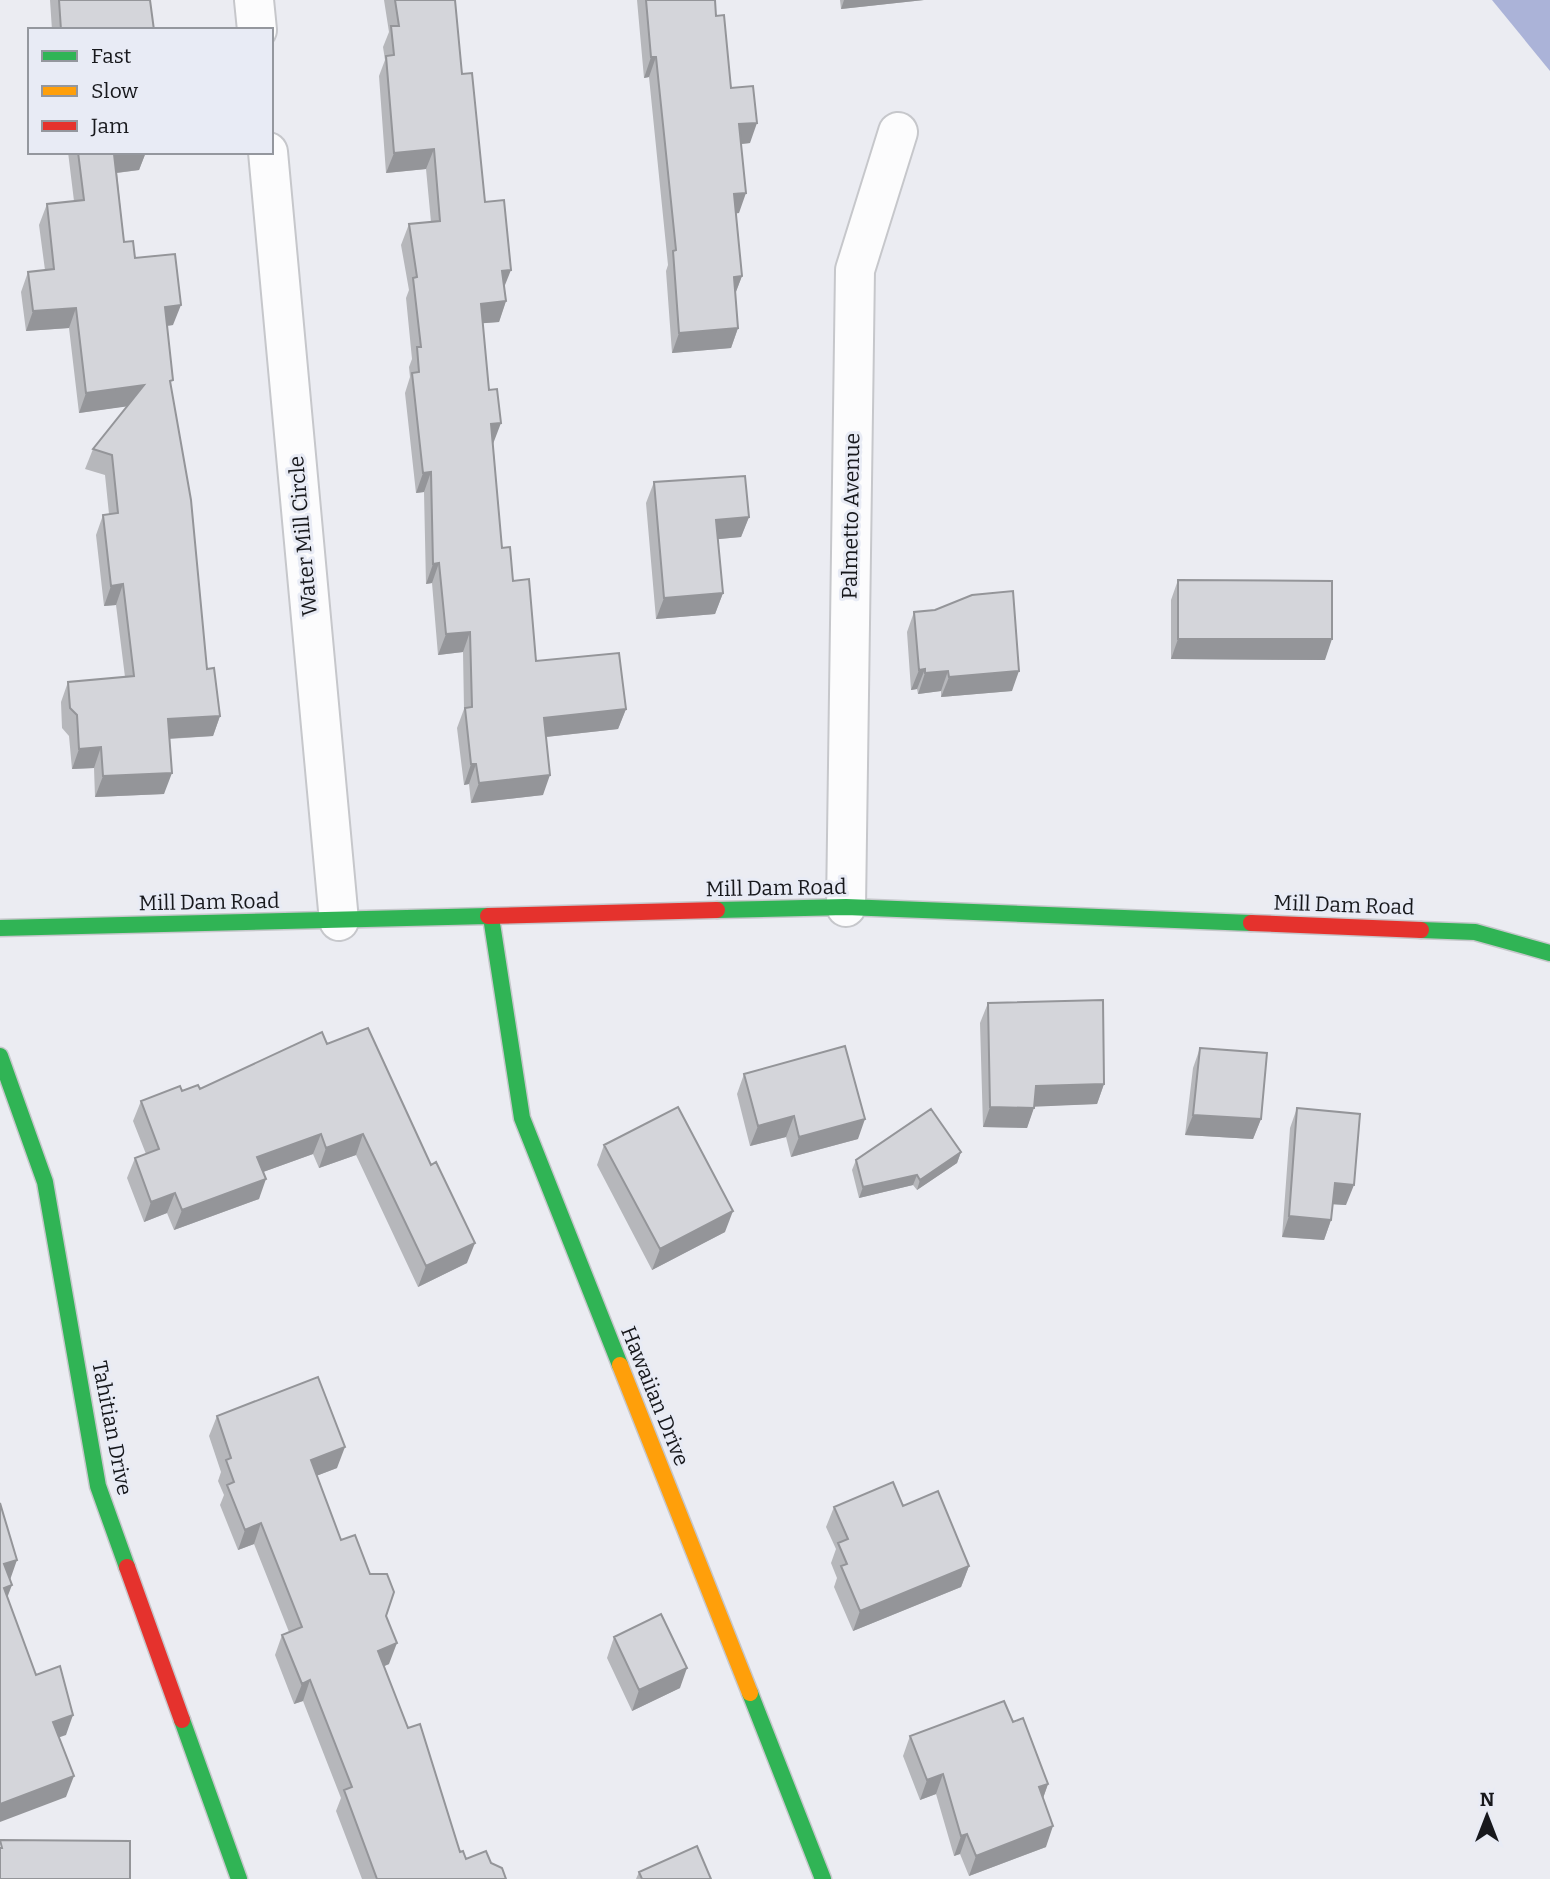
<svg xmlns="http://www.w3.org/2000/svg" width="1550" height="1879" font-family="Bitter,serif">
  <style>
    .water { fill: #abb3d8 }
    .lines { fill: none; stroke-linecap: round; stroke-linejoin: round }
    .street-casing { stroke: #c6c7cb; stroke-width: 42 }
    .fast-casing { stroke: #c6c7cb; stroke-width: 19 }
    .slow-casing { stroke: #c6c7cb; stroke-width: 19 }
    .jam-casing { stroke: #c6c7cb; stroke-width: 19 }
    .street { stroke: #fcfcfd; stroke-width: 38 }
    .fast { stroke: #30b455; stroke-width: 16 }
    .slow { stroke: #ff9f0a; stroke-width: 16 }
    .jam { stroke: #e5322d; stroke-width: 16 }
    .wall { fill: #b6b7bb }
    .shaded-wall { fill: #949599 }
    .building { fill: #d4d5da; stroke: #949599; stroke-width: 2 }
    .labels { text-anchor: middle; stroke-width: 6; stroke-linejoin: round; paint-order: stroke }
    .street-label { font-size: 21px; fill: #17181c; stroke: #e8ebf5 }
  </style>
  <rect width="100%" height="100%" fill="#ebecf2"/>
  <path class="water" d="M1492,0H1550V71Z"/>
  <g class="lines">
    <g class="street-casing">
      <path id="street" d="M254,0L257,30
        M268,152L339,921
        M846,907L855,270L898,132"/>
    </g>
    <g class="fast-casing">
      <path id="fast" d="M717,910L846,907L1251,923
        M491,917L522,1118L620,1365
        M0,928L488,916
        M1421,930L1475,932L1550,953
        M0,1056L45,1182L98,1486L127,1567
        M750,1693L823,1879
        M182,1720L239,1879"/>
    </g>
    <g class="slow-casing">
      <path id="slow" d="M620,1365L750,1693"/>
    </g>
    <g class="jam-casing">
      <path id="jam" d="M488,916L717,910
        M1251,923L1421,930
        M127,1567L182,1720"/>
    </g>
    <use href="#street" class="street"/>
    <use href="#fast" class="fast"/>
    <use href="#slow" class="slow"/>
    <use href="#jam" class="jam"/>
  </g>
  <path class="wall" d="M50,0H150L154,30H52Z
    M384,0H455L462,74L485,202L504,287L506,301L499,322L483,323L502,548L513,581L536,661L626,709L618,729L546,737L543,795L471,803L469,784L464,785L457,728L464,709L463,652L438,655L432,583L426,584L424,492L416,493L405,393L410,377L409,367L412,359L406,298L409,290L401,245L409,224L431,222L426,169L386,173L379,76L385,60L383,47L389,32Z
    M637,0H715L716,16L731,88L750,143L741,144L739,213H736L742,276L735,294L738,328L731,348L672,353L666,271L668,265L649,77L644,78Z
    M840,0H924L841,9Z
    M68,152H146L139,170L117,173L124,242L173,325L167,326L171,387L207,669L220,716L213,736L170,739L164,794L95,797L94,768L72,769L69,736L62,728L61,702L68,682L125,677L116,605L104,606L96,535L103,515L109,514L105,475L85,469L93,449L127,406L79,413L69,328L26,331L21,292L28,272L45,270L39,225L47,204L74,201Z
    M654,482L749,517L741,537L718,539L723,593L715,614L656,619L646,503Z
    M1178,580L1325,660L1171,659V600Z
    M914,612L1012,691L941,697V691L918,694L917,689L911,690L907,632Z
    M988,1003L1104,1084L1097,1104L1034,1106L1027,1128L983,1127L980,1023Z
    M327,1044L467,1263L418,1287L356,1155L319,1168L313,1154L263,1172L259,1199L174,1230L167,1213L144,1222L127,1178L135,1158L146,1154L133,1121L141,1101L200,1089Z
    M1200,1048L1261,1119L1253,1139L1185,1135L1193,1068Z
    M744,1074L858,1139L791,1157L786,1137L750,1146L737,1094Z
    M1297,1108L1346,1205L1333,1204L1331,1220L1324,1240L1282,1237L1290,1128Z
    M604,1145L725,1232L652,1270L597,1165Z
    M961,1152L957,1163L917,1190L913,1185L859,1198L852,1170L856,1160Z
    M217,1416L337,1468L316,1476L341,1540L386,1616L389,1664L384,1666L408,1728L460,1852L466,1859L491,1863L506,1879H362L336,1811L341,1798L303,1701L294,1704L275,1655L282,1635L289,1632L254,1544L238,1550L220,1505L224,1495L218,1481L221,1472L209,1436Z
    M903,1506L969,1566L961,1587L853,1631L834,1587L837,1578L831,1563L836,1549L826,1527L834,1507Z
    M614,1637L680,1688L632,1711L607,1658Z
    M1013,1722L1048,1784L1043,1798L1046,1847L969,1876L960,1854L954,1856L936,1794L920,1800L903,1756L910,1736Z
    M639,1872L711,1879H636Z"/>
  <path class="shaded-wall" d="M844,0H924L841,9Z
    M651,57H656L649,77L644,78Z
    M757,123L750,143L732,145L739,124Z
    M434,149L426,169L386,173L394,153Z
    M127,152H146L139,170L107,174L114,154Z
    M746,193L739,213L727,215L734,194Z
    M511,270L503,290L502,271Z
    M742,276L734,297V277Z
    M506,301L499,322L473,324L481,304Z
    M181,305L173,325L157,327L165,307Z
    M76,308L69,328L26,331L33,311Z
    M738,328L731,348L672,353L679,333Z
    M144,385L137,405L79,413L86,393Z
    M501,423L493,444L491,424Z
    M431,472L424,492L416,493L423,473Z
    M749,517L741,537L709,540L716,520Z
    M439,563L432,583L426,584L433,564Z
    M123,584L116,605L104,606L111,586Z
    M723,593L715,614L656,619L664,598Z
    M470,632L463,652L438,655L446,634Z
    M1178,639H1332L1325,660L1171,659Z
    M925,669L917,689L911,690L919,670Z
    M948,671L941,691L918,694L925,673Z
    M1019,671L1012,691L941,697L949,677Z
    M626,709L618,729L536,738L544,718Z
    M220,716L213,736L161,739L168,719Z
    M101,747L94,768L72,769L79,749Z
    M471,764H476L469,784L464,785Z
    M172,773L164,794L95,797L103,776Z
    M550,775L543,795L471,803L479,783Z
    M1104,1084L1097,1104L1028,1107L1036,1086Z
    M990,1107L1034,1108L1027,1128L983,1127Z
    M1193,1115L1261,1119L1253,1139L1185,1135Z
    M794,1116L786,1137L750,1146L758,1126Z
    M865,1119L858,1139L791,1157L799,1137Z
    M321,1134L313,1154L249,1177L257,1157Z
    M363,1134L356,1155L319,1168L326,1148Z
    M961,1152L957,1163L917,1190L920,1180Z
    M917,1175L913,1185L859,1198L863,1187Z
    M266,1179L259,1199L174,1230L182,1210Z
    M1335,1183L1354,1185L1346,1205L1328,1204Z
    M175,1193L167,1213L144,1222L151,1202Z
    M733,1211L725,1232L652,1270L660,1249Z
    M1289,1216L1331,1220L1324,1240L1282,1237Z
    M475,1243L467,1263L418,1287L426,1266Z
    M345,1447L337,1468L303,1481L311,1460Z
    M261,1523L254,1544L238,1550L245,1530Z
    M17,1560L10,1580L4,1564Z
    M969,1566L961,1587L853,1631L860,1611Z
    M12,1585L4,1606V1588Z
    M397,1643L389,1664L371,1672L378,1651Z
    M687,1668L680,1688L632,1711L639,1690Z
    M310,1680L303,1701L294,1704L302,1684Z
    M73,1715L66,1735L46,1742L53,1722Z
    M943,1774L936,1794L920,1800L927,1780Z
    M74,1776L66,1797L0,1822V1804Z
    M1048,1784L1041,1804L1039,1787Z
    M1053,1826L1046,1847L969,1876L976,1856Z
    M967,1834L960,1854L954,1856L961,1836Z"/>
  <path class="building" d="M59,0H150L154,30H61Z
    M395,0H455L462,74L472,73L485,202L504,200L511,270L502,271L506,301L481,304L489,390L497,389L501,423L491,424L502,548L510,547L513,581L529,579L536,661L619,653L626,709L544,718L550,775L479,783L476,764H471L465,708L472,707L470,632L446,634L439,563L433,564L431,472L423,473L412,373L419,372L417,347H421L413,278L417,277L409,224L440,221L434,149L394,153L386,56L394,55L391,26H399Z
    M646,0H715L716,16L724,15L731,88L753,86L757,123L739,124L746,193L734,194L742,276L734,277L738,328L679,333L673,251L676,250L656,57H651Z
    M78,152H127L114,154L124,242L133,241L135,258L175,254L181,305L165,307L173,380L170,381L191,500L207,669L214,668L220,716L168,719L172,773L103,776L101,747L79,749L77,715L70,708L68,682L134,676L123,584L111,586L103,515L118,513L112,455L93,449L144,385L86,393L76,308L33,311L28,272L54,269L47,204L84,200Z
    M745,476L749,517L716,520L723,593L664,598L654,482Z
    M1178,580L1332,581V639H1178Z
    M1013,591L1019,671L949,677L948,671L925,673V669L919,670L914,612L935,610L972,595Z
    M1103,1000L1104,1084L1036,1086L1034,1108L990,1107L988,1003Z
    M368,1028L431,1165L436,1162L475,1243L426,1266L363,1134L326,1148L321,1134L257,1157L266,1179L182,1210L175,1193L151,1202L135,1158L159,1149L141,1101L180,1086L182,1091L198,1085L200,1089L322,1032L327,1044Z
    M845,1046L865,1119L799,1137L794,1116L758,1126L744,1074Z
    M1200,1048L1267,1053L1261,1119L1193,1115Z
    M678,1107L733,1211L660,1249L604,1145Z
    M1297,1108L1360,1114L1354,1185L1335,1183L1331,1220L1289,1216Z
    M931,1109L961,1152L920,1180L917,1175L863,1187L856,1160Z
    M318,1377L345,1447L311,1460L341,1540L355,1535L370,1574H387L394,1592L386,1616L397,1643L378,1651L408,1728L420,1724L460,1852L463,1851L466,1859L486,1851L491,1863L502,1868L506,1879H377L344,1790L352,1787L310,1680L302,1684L282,1635L302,1627L261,1523L245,1530L227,1485L234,1482L226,1460L231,1458L217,1416Z
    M893,1482L903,1506L938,1491L969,1566L860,1611L841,1566L847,1564L838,1543L848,1539L834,1507Z
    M0,1503L17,1560L4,1564L12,1585L4,1588L36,1675L60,1666L73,1715L53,1722L74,1776L0,1804Z
    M661,1614L687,1668L639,1690L614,1637Z
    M1004,1701L1013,1722L1023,1718L1048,1784L1039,1787L1053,1826L976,1856L967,1834L961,1836L943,1774L927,1780L910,1736Z
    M0,1840L130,1841V1879H0V1848H2Z
    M697,1846L711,1879H642L639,1872Z"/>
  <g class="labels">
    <g class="street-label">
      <text transform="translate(851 516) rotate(-89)" y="7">Palmetto Avenue</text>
      <text transform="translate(303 536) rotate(-95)" y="7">Water Mill Circle</text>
      <text transform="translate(776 888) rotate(-1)" y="7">Mill Dam Road</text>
      <text transform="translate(209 902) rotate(-1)" y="7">Mill Dam Road</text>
      <text transform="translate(1344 905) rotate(2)" y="7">Mill Dam Road</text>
      <text transform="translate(655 1396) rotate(68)" y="7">Hawaiian Drive</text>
      <text transform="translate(112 1428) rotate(79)" y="7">Tahitian Drive</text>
    </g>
  </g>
  <rect x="28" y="28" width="245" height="126" fill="#e8ebf5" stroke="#94979e" stroke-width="2"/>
  <rect x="42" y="51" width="35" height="10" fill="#30b455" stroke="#94979e" stroke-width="2"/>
  <text x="91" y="63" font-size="21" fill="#17181c">Fast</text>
  <rect x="42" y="86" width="35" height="10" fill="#ff9f0a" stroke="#94979e" stroke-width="2"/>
  <text x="91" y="98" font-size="21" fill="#17181c">Slow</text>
  <rect x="42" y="121" width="35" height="10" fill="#e5322d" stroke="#94979e" stroke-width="2"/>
  <text x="91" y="133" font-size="21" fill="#17181c">Jam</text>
  <g transform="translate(1487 1816)" stroke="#e8ebf5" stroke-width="5" paint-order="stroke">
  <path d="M0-5L12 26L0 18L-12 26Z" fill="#17181c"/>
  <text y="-10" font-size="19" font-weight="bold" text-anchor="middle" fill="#17181c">N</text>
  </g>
</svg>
